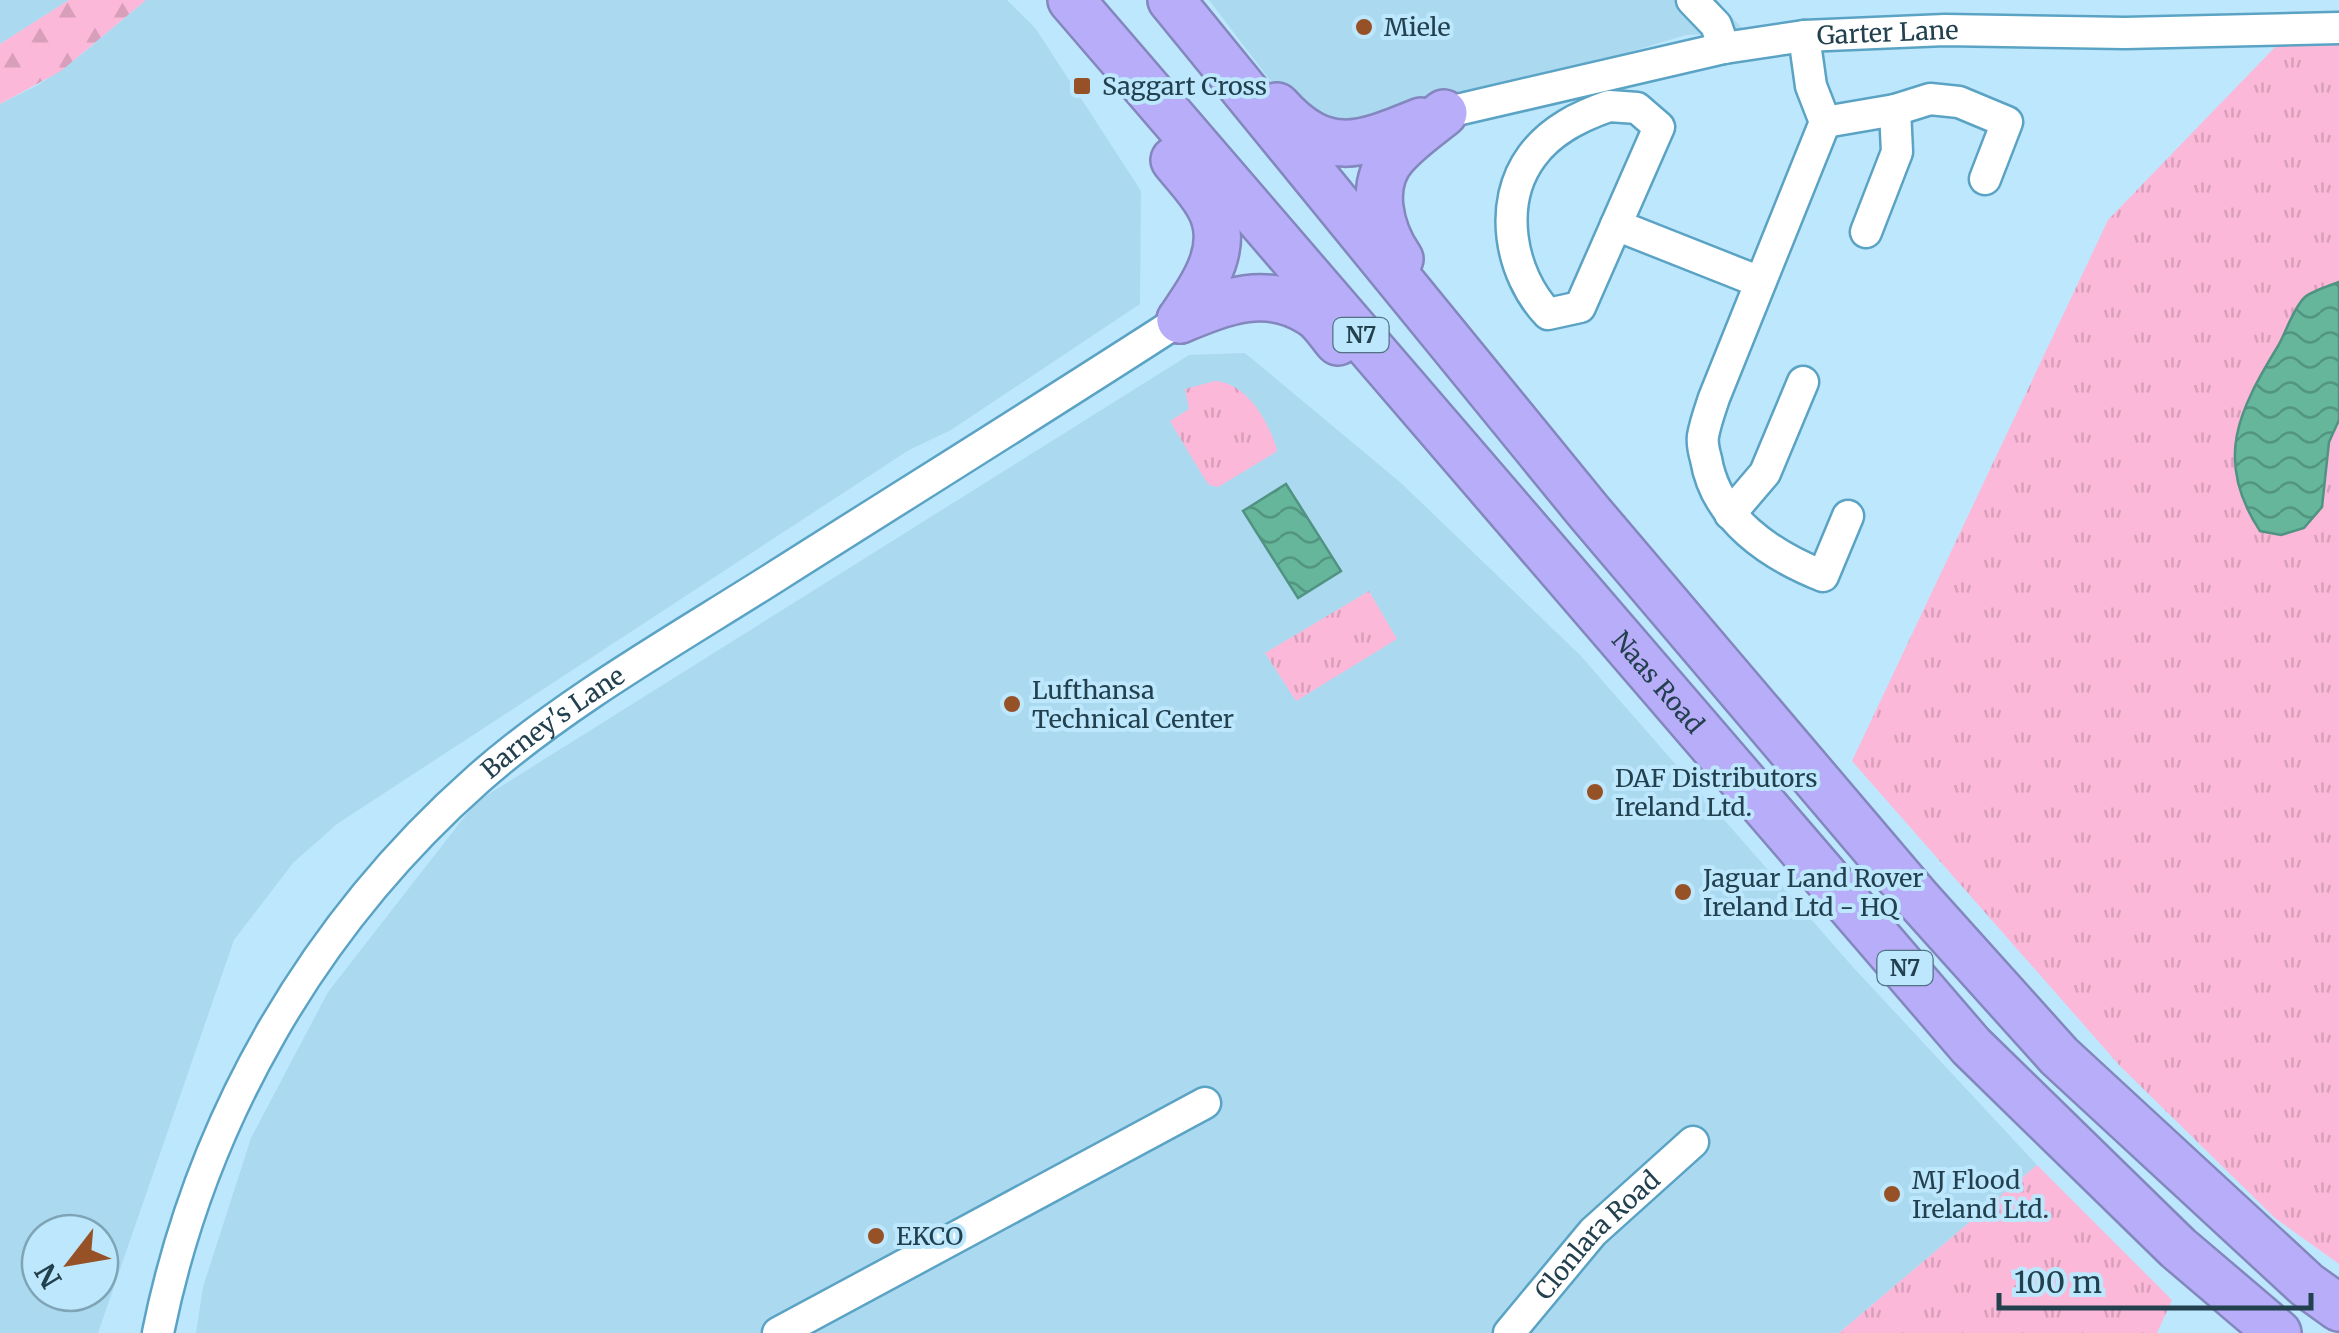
<svg xmlns="http://www.w3.org/2000/svg" width="2339" height="1333" font-family="Merriweather,serif">
  <style>
    .built { fill: #abdaf0; fill-rule: evenodd }
    .grass { fill: url(#grass-tufts) }
    .forest { fill: url(#forest-firs) }
    .water { fill: url(#water-waves); stroke: #519383; stroke-width: 2.5 }
    .lines { fill: none; stroke-linecap: round; stroke-linejoin: round }
    .minor-casing { stroke: #5ba3c4; stroke-width: 35 }
    .highway-casing { stroke: #8387bd; stroke-width: 50 }
    .minor { stroke: #fff; stroke-width: 30 }
    .highway { stroke: #b7adf9; stroke-width: 45 }
    .poi-dot { fill: #965127; stroke: #bde7fc; stroke-width: 4 }
    .labels { text-anchor: middle; stroke-width: 8; stroke-linejoin: round; paint-order: stroke }
    .shield { fill: #bde7fc; stroke: #507282; stroke-width: 2.5 }
    .shield-label { font-size: 22px; font-weight: bold; fill: #22404e }
    .poi-label { font-size: 25px; fill: #22404e; stroke: #bde7fc; text-anchor: start }
    .street-label { font-size: 25px; fill: #22404e; stroke: #bde7fc }
  </style>
  <defs>
    <pattern id="grass-tufts" width="24" height="20" patternUnits="userSpaceOnUse" patternTransform="scale(2.5)"><rect width="24" height="20" fill="#fcb8d8"/><path d="M3 7l-1-3M5 7V3M7 7l1-3M15 17l-1-3M17 17v-4M19 17l1-3" fill="none" stroke="#d89fbb"/></pattern>
    <pattern id="forest-firs" width="22" height="20" patternUnits="userSpaceOnUse" patternTransform="scale(2.5)"><rect width="22" height="20" fill="#fcb8d8"/><path d="M5 1l3.5 6h-7zM16 11l3.5 6h-7z" fill="#d89fbb"/></pattern>
    <pattern id="water-waves" width="16" height="10" patternUnits="userSpaceOnUse" patternTransform="scale(2.5)"><rect width="16" height="10" fill="#65b69a"/><path d="M0 5q4-4 8 0t8 0" fill="none" stroke="#539580"/></pattern>
  </defs>
  <rect width="100%" height="100%" fill="#bde7fc"/>
  <path class="built" d="M0,0H69L0,44Z
    M146,0H1007L1036,29L1141,191L1140,304L951,430L909,450L337,824L293,863L234,940L98,1333H0V104L40,84L82,54ZM40,1233H100V1293H40Z
    M1209,0H1715L1746,32L1686,35L1330,142L1272,83Z
    M1245,353L1401,483L1580,655L1852,966L2037,1165L1839,1333H196L203,1287L251,1138L328,992L476,802L1189,355Z"/>
  <path class="grass" d="M2339,37V1264L2275,1218L2120,1066L1852,761L2108,220L2278,44Z
    M1215,381C1247,383 1268,421 1277,449L1276,452L1218,487L1209,485L1204,478L1170,421L1189,409L1185,389Z
    M1369,591L1397,639L1296,701L1265,653Z
    M2037,1165L2172,1300L2157,1333H1839Z"/>
  <path class="forest" d="M69,0H146L61,71L0,104V44Z"/>
  <path class="water" d="M2339,282V420L2329,442L2322,507L2304,528L2281,535L2260,531C2213,460 2239,410 2278,346C2286,332 2293,309 2304,298C2311,291 2329,286 2339,282Z
    M1286,484L1341,571L1298,598L1243,511Z"/>
  <g class="lines">
    <g class="minor-casing">
      <g id="minor">
        <path d="M1692,0L1716,25L1724,48"/>
        <path d="M1804,36L1811,86L1825,122L1714,398C1710,410 1705,424 1703,436C1702,443 1704,452 1706,459C1716,519 1770,555 1823,576L1848,516"/>
        <path d="M1609,106L1637,108L1659,127L1580,307L1548,314C1510,274 1497,203 1532,156C1551,130 1580,116 1609,106Z"/>
        <path id="s1" d="M1444,113L1724,48L1804,36L1945,30L2125,33L2339,28"/>
        <path d="M1825,122L1895,110L1930,99L1959,102L2007,122L1985,179"/>
        <path d="M1616,225L1760,282"/>
        <path d="M1866,232L1897,152L1895,110"/>
        <path d="M1730,514L1765,473L1803,382"/>
        <path id="s2" d="M158,1333C201,1119 314,924 478,779C565,702 679,638 778,575C912,490 1047,406 1180,320"/>
        <path d="M778,1333L1205,1103"/>
        <path id="s3" d="M1509,1333L1593,1232L1693,1142"/>
      </g>
    </g>
    <g class="highway-casing">
      <g id="highway">
        <path id="s4" d="M1071,0L1971,1046L2178,1248L2278,1333"/>
        <path d="M1171,0L1589,512L1917,898L2059,1056L2307,1285L2339,1308"/>
        <path d="M1277,106C1326,161 1362,145 1421,121"/>
        <path d="M1174,160C1185,174 1199,188 1208,204C1233,245 1203,286 1180,320"/>
        <path d="M1400,259C1380,230 1368,184 1395,155C1409,139 1428,126 1444,113"/>
        <path d="M1180,320C1224,302 1267,284 1311,313C1322,319 1330,333 1338,342"/>
      </g>
    </g>
    <use href="#minor" class="minor"/>
    <use href="#highway" class="highway"/>
  </g>
  <g class="poi-dot">
    <circle cx="1364" cy="27" r="10"/>
    <rect x="1072" y="76" width="20" height="20" rx="5"/>
    <circle cx="1012" cy="704" r="10"/>
    <circle cx="1595" cy="792" r="10"/>
    <circle cx="1683" cy="892" r="10"/>
    <circle cx="1892" cy="1194" r="10"/>
    <circle cx="876" cy="1236" r="10"/>
  </g>
  <g class="labels">
    <g class="shield">
      <rect x="1333.5" y="318" width="55" height="34" rx="8"/>
      <rect x="1877.5" y="951" width="55" height="34" rx="8"/>
    </g>
    <g class="shield-label">
      <text x="1361" y="343">N7</text>
      <text x="1905" y="976">N7</text>
    </g>
    <g class="poi-label">
      <text x="1384" y="36">Miele</text>
      <text x="1102" y="95">Saggart Cross</text>
      <text x="1032" y="699">Lufthansa<tspan x="1032" dy="29">Technical Center</tspan></text>
      <text x="1615" y="787">DAF Distributors<tspan x="1615" dy="29">Ireland Ltd.</tspan></text>
      <text x="1703" y="887">Jaguar Land Rover<tspan x="1703" dy="29">Ireland Ltd - HQ</tspan></text>
      <text x="1912" y="1189">MJ Flood<tspan x="1912" dy="29">Ireland Ltd.</tspan></text>
      <text x="896" y="1245">EKCO</text>
    </g>
    <g class="street-label">
      <text dy="9" stroke="none"><textPath href="#s1" startOffset="452">Garter Lane</textPath></text>
      <text dy="9" stroke="none"><textPath href="#s4" startOffset="900">Naas Road</textPath></text>
      <text dy="9" stroke="none"><textPath href="#s2" startOffset="745">Barney's Lane</textPath></text>
      <text dy="9" stroke="none"><textPath href="#s3" startOffset="132">Clonlara Road</textPath></text>
    </g>
  </g>
  <g transform="translate(70 1263) rotate(239)"><circle r="48" fill="#bde7fc" stroke="#7fa4b6" stroke-width="2.5"/>
  <path d="M0-8L18 38L0 25L-18 38Z" fill="#965127"/>
  <text y="-15" font-size="28" font-weight="bold" text-anchor="middle" fill="#22404e">N</text>
  </g>
  <path d="M1999 1293v15h312v-15" fill="none" stroke="#22404e" stroke-width="5"/>
  <text x="2014" y="1293" font-size="30" fill="#22404e" stroke="#bde7fc" stroke-width="8" paint-order="stroke">100 m</text>
</svg>
